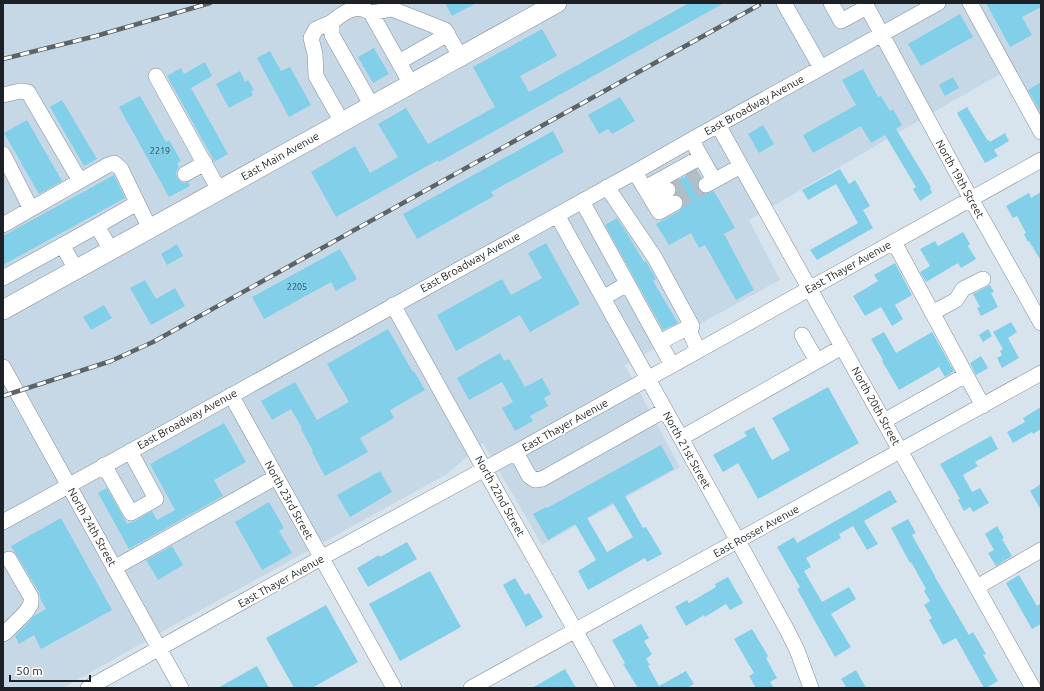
<svg xmlns="http://www.w3.org/2000/svg" width="1044" height="691" font-family="Ubuntu,sans-serif">
  <style>
    .built { fill: #c6d8e6 }
    .building { fill: #82cfe9; fill-rule: evenodd }
    .lines { fill: none; stroke-linecap: round; stroke-linejoin: round }
    .minor-tunnel { stroke: #b3bdc5; stroke-width: 15; stroke-dasharray: 15 8; stroke-linecap: butt }
    .minor-casing { stroke: #828c95; stroke-width: 16 }
    .major-casing { stroke: #828c95; stroke-width: 20 }
    .minor { stroke: #fff; stroke-width: 15 }
    .major { stroke: #fff; stroke-width: 19 }
    .rail-casing { stroke: #5d6469; stroke-width: 4.5 }
    .rail { stroke: #fff; stroke-width: 3; stroke-dasharray: 9; stroke-linecap: butt }
    .labels { text-anchor: middle; stroke-width: 3.5; stroke-linejoin: round; paint-order: stroke }
    .number-label { font-size: 9px; fill: #364c56 }
    .street-label { font-size: 11px; fill: #1d2125; stroke: #fff }
  </style>
  <rect width="100%" height="100%" fill="#d8e4ed"/>
  <path class="built" d="M3,3H1041V141L1002,73L913,124L749,220L780,280L625,365L680,467L542,545L483,443L447,474L181,621L63,688H3Z"/>
  <path class="building" d="M445,3H476L452,16Z
    M689,3H724L439,162L438,160L336,217L311,172L355,146L370,173L398,157L378,124L406,108L428,144L495,107L473,67L542,29L557,56L520,76L529,92Z
    M986,3H1041V7L1022,17L1032,35L1010,47Z
    M960,14L973,37L921,66L908,44Z
    M374,48L389,74L373,83L358,57Z
    M270,51L281,71L290,67L311,105L289,117L257,58Z
    M205,62L212,76L191,88L228,154L214,162L213,159L167,76L181,68L184,74Z
    M863,69L878,97L881,96L890,111L893,109L902,125L896,129L931,187L930,188L932,193L920,201L913,189L916,187L885,135L871,143L861,126L813,153L803,135L856,105L842,80Z
    M240,71L245,82L248,80L254,90L251,91L253,95L229,108L216,84Z
    M953,77L959,88L945,96L939,85Z
    M1041,82V113L1028,90Z
    M140,96L166,142L169,140L181,161L177,163L179,167L177,170L176,173L177,178L181,182L184,183L188,182L190,186L169,197L119,107Z
    M620,97L635,121L612,134L608,129L599,134L588,115Z
    M62,100L97,159L84,166L50,107Z
    M967,107L988,141L989,140L990,142L1005,133L1009,141L994,150L998,156L985,163L957,113Z
    M27,120L62,181L39,194L4,133Z
    M763,125L774,144L759,153L748,134Z
    M553,131L564,152L491,192L494,196L417,239L403,214Z
    M840,169L849,184L855,180L870,206L863,210L873,228L817,260L810,250L858,223L836,184L808,200L802,190Z
    M697,170L701,178L698,181L697,184L698,190L701,192L705,194L714,191L735,228L724,234L754,290L736,300L705,245L699,248L691,233L669,245L656,224L679,211L682,208L684,203L683,199L680,196L676,194L677,190L676,186L673,183Z
    M114,175L125,198L3,265V236Z
    M1041,192V261L1029,241L1028,242L1024,234L1026,233L1017,216L1013,218L1006,206L1029,193L1031,198Z
    M617,218L625,230L644,262L646,261L647,263L656,279L653,281L678,323L663,330L605,225Z
    M963,232L970,244L968,246L976,259L961,268L958,263L926,282L920,272L930,266L920,249L935,241L938,246Z
    M546,243L580,304L530,332L520,315L456,351L437,315L502,279L511,295L542,278L528,253Z
    M177,244L183,256L167,265L161,254Z
    M340,249L357,279L336,291L331,282L264,319L252,297Z
    M895,263L912,295L895,305L903,319L892,326L881,307L865,316L853,296L878,281L874,275Z
    M145,280L156,299L175,288L185,306L151,325L130,288Z
    M990,285L994,292L991,293L998,307L981,316L977,308L980,307L973,294Z
    M104,305L112,318L91,330L83,317Z
    M1011,322L1017,332L1008,338L1019,358L1002,368L997,358L1002,355L1000,351L1003,349L993,332Z
    M388,329L413,372L414,371L425,390L390,410L394,418L360,438L368,452L325,476L312,452L313,451L301,429L302,428L291,409L272,420L261,401L295,382L317,420L349,402L327,364Z
    M988,329L992,336L983,342L979,335Z
    M884,332L896,353L932,332L954,371L945,377L939,367L899,390L882,361L883,360L871,339Z
    M500,353L504,361L509,359L525,387L542,378L551,394L544,398L548,406L530,416L533,421L515,431L502,408L513,402L502,382L469,400L457,378Z
    M981,356L988,368L976,375L970,363Z
    M828,387L859,443L758,499L738,463L723,472L713,455L747,436L744,432L754,427L772,460L790,450L772,418Z
    M1041,407V429L1033,434L1032,432L1013,443L1007,432L1025,422L1023,418Z
    M224,423L246,462L214,480L223,496L129,549L98,493L107,488L127,524L135,521L152,511L157,520L175,510L150,464Z
    M991,436L998,449L975,462L978,466L963,475L972,492L980,488L989,503L973,512L970,507L964,511L958,500L960,499L940,464Z
    M661,445L674,469L625,496L643,528L646,527L662,554L647,562L645,558L588,590L578,571L596,560L575,524L548,540L533,514L546,507L547,508ZM613,503L633,537L607,552L587,518Z
    M380,471L392,492L350,517L337,495Z
    M1041,484V510L1030,491Z
    M890,490L897,502L864,521L878,544L867,550L853,526L839,534L841,538L806,558L811,567L804,571L822,602L849,587L856,599L831,614L851,647L835,657L797,589L800,587L777,547L794,537L797,543Z
    M269,502L284,528L279,531L292,553L262,570L235,522Z
    M61,518L112,610L41,649L34,635L19,644L15,636L27,624L34,616L46,609L40,598L39,592L11,546Z
    M908,519L916,533L912,535L935,576V577L969,635L973,632L986,654L983,655L998,681L986,688H984L956,638L943,645L929,620L932,618L924,605L930,601L924,591L926,589L911,562L910,563L891,528Z
    M997,526L1004,538L1002,539L1012,556L996,566L988,553L994,550L985,534Z
    M407,542L417,559L368,587L357,568L379,555L380,557Z
    M172,546L183,565L158,580L146,560Z
    M430,571L461,627L400,661L369,604Z
    M1019,575L1037,606L1041,603V624L1032,629L1006,583Z
    M728,577L743,603L730,610L726,604L705,617L704,615L686,626L675,607L687,600L689,603L716,587L715,584Z
    M515,578L525,595L529,593L543,617L526,627L503,585Z
    M326,605L358,662L312,688H294L266,638Z
    M641,624L649,638L644,641L652,654L646,659L650,665L648,666L659,686L686,671L694,684L687,688H638L623,664L625,663L612,640Z
    M752,629L768,656L766,658L777,678L770,682L774,688H756L749,676L754,673L734,639Z
    M257,666L269,688H218Z
    M565,669L576,688H532Z
    M856,670L866,688H847L841,679Z"/>
  <g class="lines">
    <path class="minor-tunnel" d="M668,190L698,172
      M675,203L706,185"/>
    <g class="minor-casing">
      <path id="minor" d="M784,3L821,68
        M831,3L841,21L867,7L865,3
        M970,3L1041,132
        M867,7L971,199L1041,323
        M371,13L392,9L445,30L460,56
        M332,22L316,29L311,38L315,54L316,76L342,122
        M399,62L448,34
        M156,76L219,190
        M3,95L20,91L28,92L80,181
        M372,106L332,35V22C339,16 352,6 362,9C365,9 368,12 371,13L411,84
        M718,125L1033,688
        M696,148L714,180
        M3,154L31,209
        M635,172L659,212L675,203
        M185,174L205,163
        M706,185L741,166
        M607,187L655,258L692,326L690,332L698,351
        M645,188L701,157
        M652,199L668,190
        M582,201L672,365
        M557,215L738,541L787,630L797,650L811,688
        M3,225L108,165L114,163L121,169L150,229
        M62,245L76,269
        M111,250L97,226L137,203
        M3,278L97,226
        M603,298L627,284
        M393,305L501,499L575,630L607,688
        M932,313L956,300L963,289L983,279
        M802,335L817,361
        M660,342L685,329
        M3,367L181,688
        M966,375L983,406
        M231,395L394,688
        M884,421L966,375L894,242
        M681,438L842,347
        M516,452L529,476L535,480L542,479L665,410
        M104,465L131,513L156,499L130,451
        M3,522L635,172L691,140L938,3
        M114,568L276,477
        M977,587L1041,550
        M3,634L6,632L26,612L31,604V597L9,559
        M88,688L321,558L516,452L1041,160
        M471,688L1041,373"/>
    </g>
    <g class="major-casing">
      <path id="major" d="M3,310L557,3"/>
    </g>
    <use href="#minor" class="minor"/>
    <use href="#major" class="major"/>
    <g class="rail-casing">
      <path id="rail" d="M3,59L96,36L210,3
        M3,396L111,361L153,342L759,5"/>
    </g>
    <use href="#rail" class="rail"/>
  </g>
  <g class="labels">
    <g class="number-label">
      <text x="160" y="154">2219</text>
      <text x="297" y="290">2205</text>
    </g>
    <g class="street-label">
      <text transform="translate(754 105) rotate(-29)" y="4">East Broadway Avenue</text>
      <text transform="translate(280 156) rotate(-29)" y="4">East Main Avenue</text>
      <text transform="translate(960 179) rotate(61)" y="4">North 19th Street</text>
      <text transform="translate(470 262) rotate(-29)" y="4">East Broadway Avenue</text>
      <text transform="translate(848 267) rotate(-29)" y="4">East Thayer Avenue</text>
      <text transform="translate(876 406) rotate(61)" y="4">North 20th Street</text>
      <text transform="translate(187 419) rotate(-29)" y="4">East Broadway Avenue</text>
      <text transform="translate(565 425) rotate(-29)" y="4">East Thayer Avenue</text>
      <text transform="translate(687 450) rotate(61)" y="4">North 21st Street</text>
      <text transform="translate(500 496) rotate(61)" y="4">North 22nd Street</text>
      <text transform="translate(289 500) rotate(61)" y="4">North 23rd Street</text>
      <text transform="translate(92 527) rotate(61)" y="4">North 24th Street</text>
      <text transform="translate(756 531) rotate(-29)" y="4">East Rosser Avenue</text>
      <text transform="translate(281 581) rotate(-29)" y="4">East Thayer Avenue</text>
    </g>
  </g>
  <rect width="1044" height="691" fill="none" stroke="#1d2125" stroke-width="8"/>
  <path d="M10 675v6h80v-6" fill="none" stroke="#1d2125" stroke-width="2"/>
  <text x="16" y="675" font-size="12" fill="#1d2125" stroke="#ffffff" stroke-width="3" paint-order="stroke">50 m</text>
</svg>
